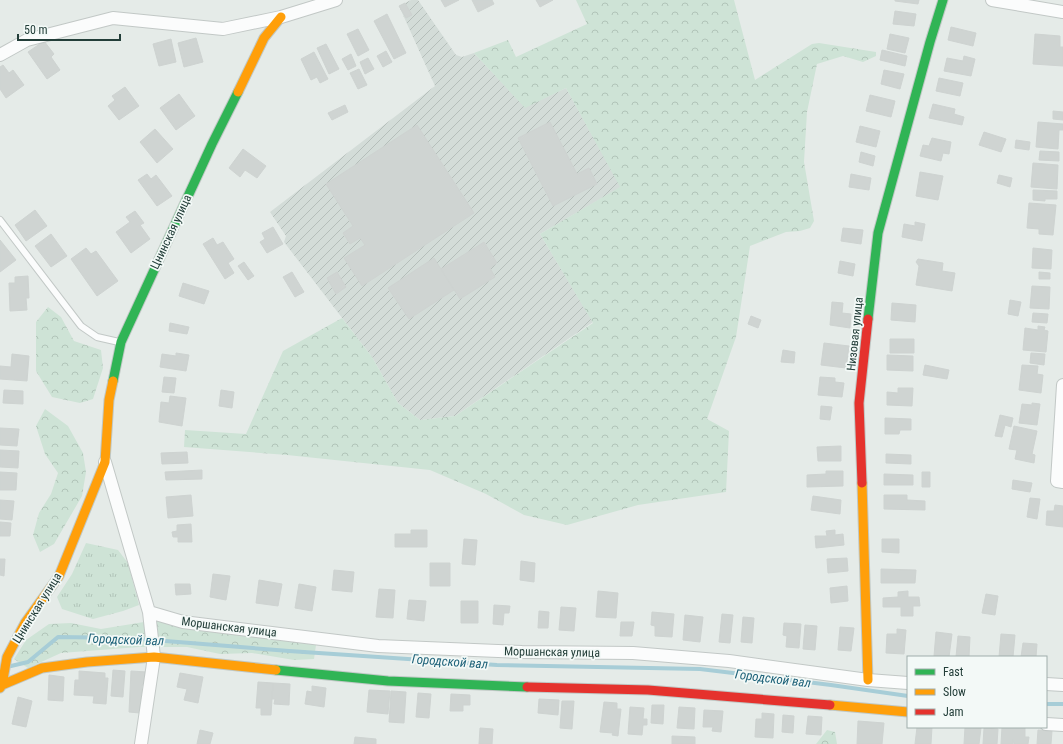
<svg xmlns="http://www.w3.org/2000/svg" width="1063" height="744" font-family="'Roboto Condensed',sans-serif">
  <style>
    .industrial { fill: url(#industrial-furrows) }
    .grass { fill: url(#grass-tufts) }
    .forest { fill: url(#forest-crowns) }
    .lines { fill: none; stroke-linecap: round; stroke-linejoin: round }
    .stream { stroke: #a7cdd7; stroke-width: 4 }
    .building { fill: #cfd4d2; stroke: #ced3d1 }
    .lane-casing { stroke: #c2c8c6; stroke-width: 8 }
    .street-casing { stroke: #c2c8c6; stroke-width: 14 }
    .fast-casing { stroke: #c0c8c5; stroke-width: 11 }
    .slow-casing { stroke: #c0c8c5; stroke-width: 11 }
    .jam-casing { stroke: #c0c8c5; stroke-width: 11 }
    .lane { stroke: #fbfcfc; stroke-width: 6 }
    .street { stroke: #fbfcfc; stroke-width: 12 }
    .fast { stroke: #30b455; stroke-width: 9 }
    .slow { stroke: #ff9f0a; stroke-width: 9 }
    .jam { stroke: #e5322d; stroke-width: 9 }
    .labels { text-anchor: middle; stroke-width: 3.5; stroke-linejoin: round; paint-order: stroke }
    .street-label { font-size: 12px; fill: #233e39; stroke: #f3f9f7 }
    .water-label { font-size: 13px; font-style: italic; fill: #1e6279; stroke: #f3f9f7 }
  </style>
  <defs>
    <pattern id="industrial-furrows" width="10" height="10" patternUnits="userSpaceOnUse"><rect width="10" height="10" fill="#d3dcd8"/><path d="M-1 1l2-2M0 10L10 0M9 11l2-2" fill="none" stroke="#b5beba"/></pattern>
    <pattern id="grass-tufts" width="24" height="20" patternUnits="userSpaceOnUse"><rect width="24" height="20" fill="#cee3d6"/><path d="M3 7l-1-3M5 7V3M7 7l1-3M15 17l-1-3M17 17v-4M19 17l1-3" fill="none" stroke="#b1c4b8"/></pattern>
    <pattern id="forest-crowns" width="20" height="18" patternUnits="userSpaceOnUse"><rect width="20" height="18" fill="#cee3d6"/><path d="M2 6a3 3 0 1 1 6 0M12 15a3 3 0 1 1 6 0" fill="none" stroke="#b1c4b8"/></pattern>
  </defs>
  <rect width="100%" height="100%" fill="#e5ebe8"/>
  <path class="industrial" d="M411,0H418L456,55L462,57L474,53L525,107L566,88L621,187L540,234L593,322L455,416L420,420L398,403L372,357L284,242L286,236L270,212L435,86L399,6Z"/>
  <path class="grass" d="M86,543L118,550L128,563L139,605L123,611L93,619L62,609L57,597L72,574Z"/>
  <path class="forest" d="M576,0H734L755,80L812,44L819,43L876,52V56L863,62L843,56L817,64L807,112L804,162L814,221L810,228L800,231L786,232L750,246L736,337L707,419L729,431L726,492L638,505L567,525L524,515L486,494L430,470L287,455L184,447L185,430L246,434L283,351L342,318L372,357L398,403L420,420L455,416L593,323L540,234L620,187L566,88L525,108L474,53L508,40L516,57L587,24Z
    M48,307L61,317L74,341L101,350L103,368L93,399L80,403L52,397L36,371V322Z
    M45,409L68,426L83,453L86,472L82,496L54,544L40,552L33,535L39,513L51,494L58,473L45,454L36,426Z
    M150,621L173,622L288,638L316,645L314,659L294,660L252,653L220,654L187,647H139L61,653L28,668L14,659L26,640L49,624L71,623L101,629Z
    M827,730L835,732L837,744H816Z"/>
  <g class="lines">
    <path class="stream" d="M11,666L28,662L58,637L128,638L289,651L497,665L700,669L831,685L908,696
      M1046,704H1063"/>
  </g>
  <path class="building" d="M441,0H459L445,7Z
    M472,0H492L494,4L478,12Z
    M536,0H553L540,7Z
    M895,0H919L918,4L895,1Z
    M405,3L412,15L406,18L399,6Z
    M895,11L916,14L914,26L893,24Z
    M387,14L406,53L394,59L374,21Z
    M951,27L976,33L973,46L948,40Z
    M358,29L369,50L358,56L347,34Z
    M890,34L909,38L905,53L887,49Z
    M1035,34L1060,36V47H1063V66L1033,64Z
    M196,38L203,62L184,67L178,43Z
    M171,39L176,62L159,66L153,44Z
    M44,41L54,54L51,57L60,70L47,79L28,52Z
    M326,44L339,69L329,74L317,48Z
    M882,50L907,56L905,66L880,60Z
    M386,51L392,62L383,67L377,56Z
    M314,52L328,79L320,83L317,77L311,80L301,59Z
    M351,54L356,66L348,70L342,59Z
    M964,56L975,59L971,76L944,71L947,58L963,61Z
    M368,58L374,69L365,74L360,62Z
    M3,65L9,73L13,70L24,85L6,98L0,89V67Z
    M359,69L367,85L358,89L350,73Z
    M884,70L904,74L900,89L881,84Z
    M939,78L963,83L960,96L936,91Z
    M125,87L139,106L119,120L108,106L115,100L112,96Z
    M179,94L195,116L176,130L160,108Z
    M870,95L895,101L891,117L866,111Z
    M933,104L955,109L954,114L964,117L962,125L929,118Z
    M345,105L348,112L332,120L328,113Z
    M1053,111L1063,112V120L1053,119Z
    M550,122L577,174L589,168L597,184L553,206L518,138Z
    M1038,122L1063,124V130H1059L1058,149L1036,147Z
    M417,125L474,213L362,286L344,258L365,245L360,238L350,244L343,233L353,226L326,184Z
    M860,126L880,131L876,147L856,142Z
    M155,129L173,149L157,163L140,142Z
    M984,132L1006,139L1001,152L979,145Z
    M932,138L951,142L949,154L943,153L941,161L920,156L923,145L929,146Z
    M1016,140L1030,142L1029,150L1015,148Z
    M243,149L266,166L257,178L245,170L240,177L229,168Z
    M1040,151L1059,152V161L1039,160Z
    M861,152L875,156L873,166L859,162Z
    M1033,163L1058,165L1057,189L1031,187Z
    M920,172L943,176L938,200L916,196Z
    M147,174L151,179L156,175L172,196L157,206L138,180Z
    M851,174L871,178L869,190L849,187Z
    M999,175L1012,178L1010,187L997,183Z
    M1033,190L1057,191V199H1045V201L1033,200Z
    M1029,203L1056,205L1053,235L1039,234V229L1027,228Z
    M35,210L47,226L26,241L15,225Z
    M135,211L144,223L140,225L150,239L131,253L116,232L130,222L126,217Z
    M915,222L925,224L922,241L902,237L904,224L915,226Z
    M273,227L283,244L267,253L260,242L265,239L262,233Z
    M843,228L863,230L861,244L841,241Z
    M51,234L67,256L51,267L35,246Z
    M213,238L217,245L223,242L234,259L228,263L234,273L225,279L203,244Z
    M0,240L16,260L0,272Z
    M484,242L497,263L490,268L495,277L460,299L441,269Z
    M86,248L91,254L96,251L118,281L97,296L71,259Z
    M1033,248L1052,250L1051,269L1032,268Z
    M434,258L454,290L409,319L388,288Z
    M918,259L943,263L942,271L955,273L952,291L916,285L919,266L916,262Z
    M840,261L855,264L853,276L838,273Z
    M244,262L254,276L248,280L238,266Z
    M292,272L304,292L295,297L283,277Z
    M337,272L346,287L336,294L327,278Z
    M1039,272L1050,273V279H1039Z
    M28,276L29,298H26L27,310L10,311L9,283H15V277Z
    M183,283L209,291L204,304L179,296Z
    M1032,286L1050,287L1049,309L1030,308Z
    M1010,300L1021,302L1018,316L1008,314Z
    M832,302L843,303L842,313L851,314L850,328L830,325Z
    M892,303L916,305L915,322L891,320Z
    M1033,313L1048,314L1047,323L1032,322Z
    M751,316L761,320L758,328L748,324Z
    M170,323L189,327L187,334L169,331Z
    M1038,326L1045,327L1044,330L1048,331L1046,352L1023,350L1025,328L1038,330Z
    M890,339H914V353H890Z
    M824,343L849,346L846,368L821,365Z
    M783,350L795,352L794,363L781,362Z
    M176,353L189,355L186,371L160,367L162,354L176,356Z
    M1031,353L1045,354L1044,365L1030,363Z
    M12,354L29,356L27,381L0,379V366L11,367Z
    M887,355L913,356V371L887,370Z
    M925,365L949,370L947,379L923,375Z
    M1022,365L1038,366L1037,374L1043,375L1041,393L1019,390Z
    M164,377L176,378L174,393L162,392Z
    M820,377L835,378V382L844,383L842,397L818,395Z
    M898,388H913L912,406L887,405V392L898,393Z
    M4,390L23,391V404L3,403Z
    M221,390L234,392L232,408L219,406Z
    M170,396L186,398L182,426L159,422L161,402L169,403Z
    M1032,403L1040,404L1037,425L1019,423L1022,404L1032,405Z
    M821,406L832,407L830,420L820,419Z
    M1000,415L1013,418L1011,427L1005,425L1002,437L995,436Z
    M885,418L911,419V430H900L899,434H885Z
    M1014,426L1037,431L1032,454L1035,455L1034,463L1015,459L1017,450L1009,449Z
    M0,428L19,429L17,446L0,445Z
    M841,446V461H818L817,447Z
    M0,450L19,451L18,468L0,467Z
    M187,452L188,463L162,464L161,453Z
    M886,454L911,455V464L886,463Z
    M202,470V479L166,480L165,472Z
    M826,471H843V486L807,487V475L826,474Z
    M0,472L17,473L16,490H0Z
    M922,472H930V487H922Z
    M884,474L913,475V485H884Z
    M1013,480L1032,483L1030,492L1012,489Z
    M191,495L193,516L168,518L166,497Z
    M884,495H907V500L925,501V510L884,509Z
    M813,496L841,500L840,514L811,510Z
    M1030,498L1040,499L1037,519L1027,517Z
    M0,500L14,501L12,520L0,519Z
    M1055,505L1063,506V527L1046,525L1047,511H1054Z
    M0,522L11,523L10,536H0Z
    M191,524L192,542H178V537H173L172,532L177,531V525Z
    M411,530H427V547H395V534H411Z
    M835,530V535L843,534L844,545L816,548L815,536H827L826,531Z
    M464,539L477,540L475,565L462,564Z
    M882,539H899V553L882,552Z
    M847,558L848,571L828,573L827,559Z
    M0,559H5L4,576L0,575Z
    M521,561L535,563L534,582L520,580Z
    M430,563H450V586H430Z
    M881,569L916,570L915,583H881Z
    M334,570L354,572L352,592L332,590Z
    M213,574L230,576L226,600L210,597Z
    M259,580L282,584L278,606L256,603Z
    M175,584H190L191,594L176,595Z
    M299,584L316,587L312,611L295,608Z
    M847,586L848,601L831,603L830,588Z
    M379,589L395,590L393,618L376,617Z
    M598,591L618,593L616,618L596,617Z
    M908,591V597H919L920,606H913V616H901V607H883V598L898,597V592Z
    M986,594L998,596L995,615L982,613Z
    M409,600L426,601L424,621L407,619Z
    M461,601H478V623H461Z
    M494,605L510,606L509,613H504L503,625L493,624Z
    M561,607L576,608L574,631L559,630Z
    M539,611L549,612L548,628H538Z
    M652,612L674,614L672,637L655,636V626L651,625Z
    M722,614L733,615L730,643L719,642Z
    M685,615L703,617L700,642L683,640Z
    M743,617L754,618L752,643L741,642Z
    M621,622H634L632,636H620Z
    M784,623L801,624L799,648L786,647L787,636L783,635Z
    M805,625L817,626L815,650L803,649Z
    M840,627L854,628L851,651L838,650Z
    M897,629L906,630L904,654L886,653L887,634H897Z
    M936,632L952,634L949,657L934,656Z
    M1001,634L1015,635L1013,657H999Z
    M958,636L970,637L969,657H956Z
    M1023,643L1037,644L1036,657H1021Z
    M113,670L125,671L123,697L111,696Z
    M79,671L105,673V678H108L106,704L93,703L94,696L74,695L75,680H79Z
    M131,671L147,672V685H142L140,713L129,712Z
    M180,673L203,677L198,703L184,700L187,689L177,687Z
    M49,675L64,677L63,701L48,700Z
    M258,682L273,683L271,715H261V708H256Z
    M273,683L290,684L289,705L274,704L275,699H272Z
    M312,686L326,688L324,707L305,704L307,691L312,692Z
    M369,690L390,691L388,714L367,712Z
    M391,691L406,692L404,723L389,722Z
    M418,693L431,694L429,718L416,717Z
    M451,694L470,695V705H463V711H450Z
    M18,697L32,701L26,727L12,724Z
    M539,699L559,700L558,715L538,713Z
    M562,701H574L572,729L560,728Z
    M604,702L617,703V709H621L618,736L612,735L613,733L600,732Z
    M652,705H664L663,724L651,723Z
    M630,707L644,708L643,719H647V725H643L642,735L628,734Z
    M679,707L695,708L694,729L677,728Z
    M704,710L723,711L721,732L712,731L713,727H703Z
    M762,713L774,714L773,738L755,737L756,719H762Z
    M783,715L794,716L793,733L782,732Z
    M808,716L822,717L821,735L806,734Z
    M858,721L884,723L882,744H857Z
    M917,727H932L931,744H915Z
    M965,727L981,728L979,744H964Z
    M1002,727H1025V737H1029L1028,744H1014L1013,739V744H1001Z
    M480,728L493,729L492,744H479Z
    M984,728L998,729L997,744H983Z
    M200,730L213,733L210,744H197Z
    M1038,730L1052,731L1051,744H1037Z
    M672,736L695,737V744H672Z
    M355,737L376,739V744H354Z"/>
  <g class="lines">
    <g class="lane-casing">
      <path id="lane" d="M0,220L81,326L97,337L119,342"/>
    </g>
    <g class="street-casing">
      <path id="street" d="M992,0L1063,12
        M0,55L27,40L113,18L223,29L281,17L336,0
        M1063,385L1057,481L1063,482
        M105,462L149,612L154,657L141,744
        M149,612L183,622L378,646L522,652L633,653L729,661L868,680L908,683
        M1046,684L1063,685
        M1046,724L1063,725"/>
    </g>
    <g class="fast-casing">
      <path id="fast" d="M868,319L878,233L930,42L943,0
        M113,381L121,342L212,144L238,92
        M276,670L388,681L527,687"/>
    </g>
    <g class="slow-casing">
      <path id="slow" d="M238,92L264,38L281,17
        M862,483L868,680
        M2,685L42,668L87,662L154,657L276,670
        M0,688L2,685L7,657L25,623L59,576L105,462L109,400L113,381
        M830,705L908,712"/>
    </g>
    <g class="jam-casing">
      <path id="jam" d="M862,483L859,403L868,319
        M527,687L648,690L830,705"/>
    </g>
    <use href="#lane" class="lane"/>
    <use href="#street" class="street"/>
    <use href="#fast" class="fast"/>
    <use href="#slow" class="slow"/>
    <use href="#jam" class="jam"/>
  </g>
  <g class="labels">
    <g class="street-label">
      <text transform="translate(171 232) rotate(-65)" y="4">Цнинская улица</text>
      <text transform="translate(855 334) rotate(-84)" y="4">Низовая улица</text>
      <text transform="translate(37 608) rotate(-58)" y="4">Цнинская улица</text>
      <text transform="translate(229 627) rotate(7)" y="4">Моршанская улица</text>
      <text transform="translate(552 652) rotate(1)" y="4">Моршанская улица</text>
    </g>
    <g class="water-label">
      <text transform="translate(126 639) rotate(2)" y="5">Городской вал</text>
      <text transform="translate(450 661) rotate(4)" y="5">Городской вал</text>
      <text transform="translate(773 678) rotate(7)" y="5">Городской вал</text>
    </g>
  </g>
  <rect x="907" y="656" width="140" height="72" fill="#f3f9f7" stroke="#a0aeab"/>
  <rect x="915" y="669" width="20" height="6" fill="#30b455" stroke="#a0aeab"/>
  <text x="943" y="676" font-size="12" fill="#233e39">Fast</text>
  <rect x="915" y="689" width="20" height="6" fill="#ff9f0a" stroke="#a0aeab"/>
  <text x="943" y="696" font-size="12" fill="#233e39">Slow</text>
  <rect x="915" y="709" width="20" height="6" fill="#e5322d" stroke="#a0aeab"/>
  <text x="943" y="716" font-size="12" fill="#233e39">Jam</text>
  <path d="M18 34v6h102v-6" fill="none" stroke="#233e39" stroke-width="2"/>
  <text x="24" y="34" font-size="12" fill="#233e39" stroke="#f3f9f7" stroke-width="3" paint-order="stroke">50 m</text>
</svg>
